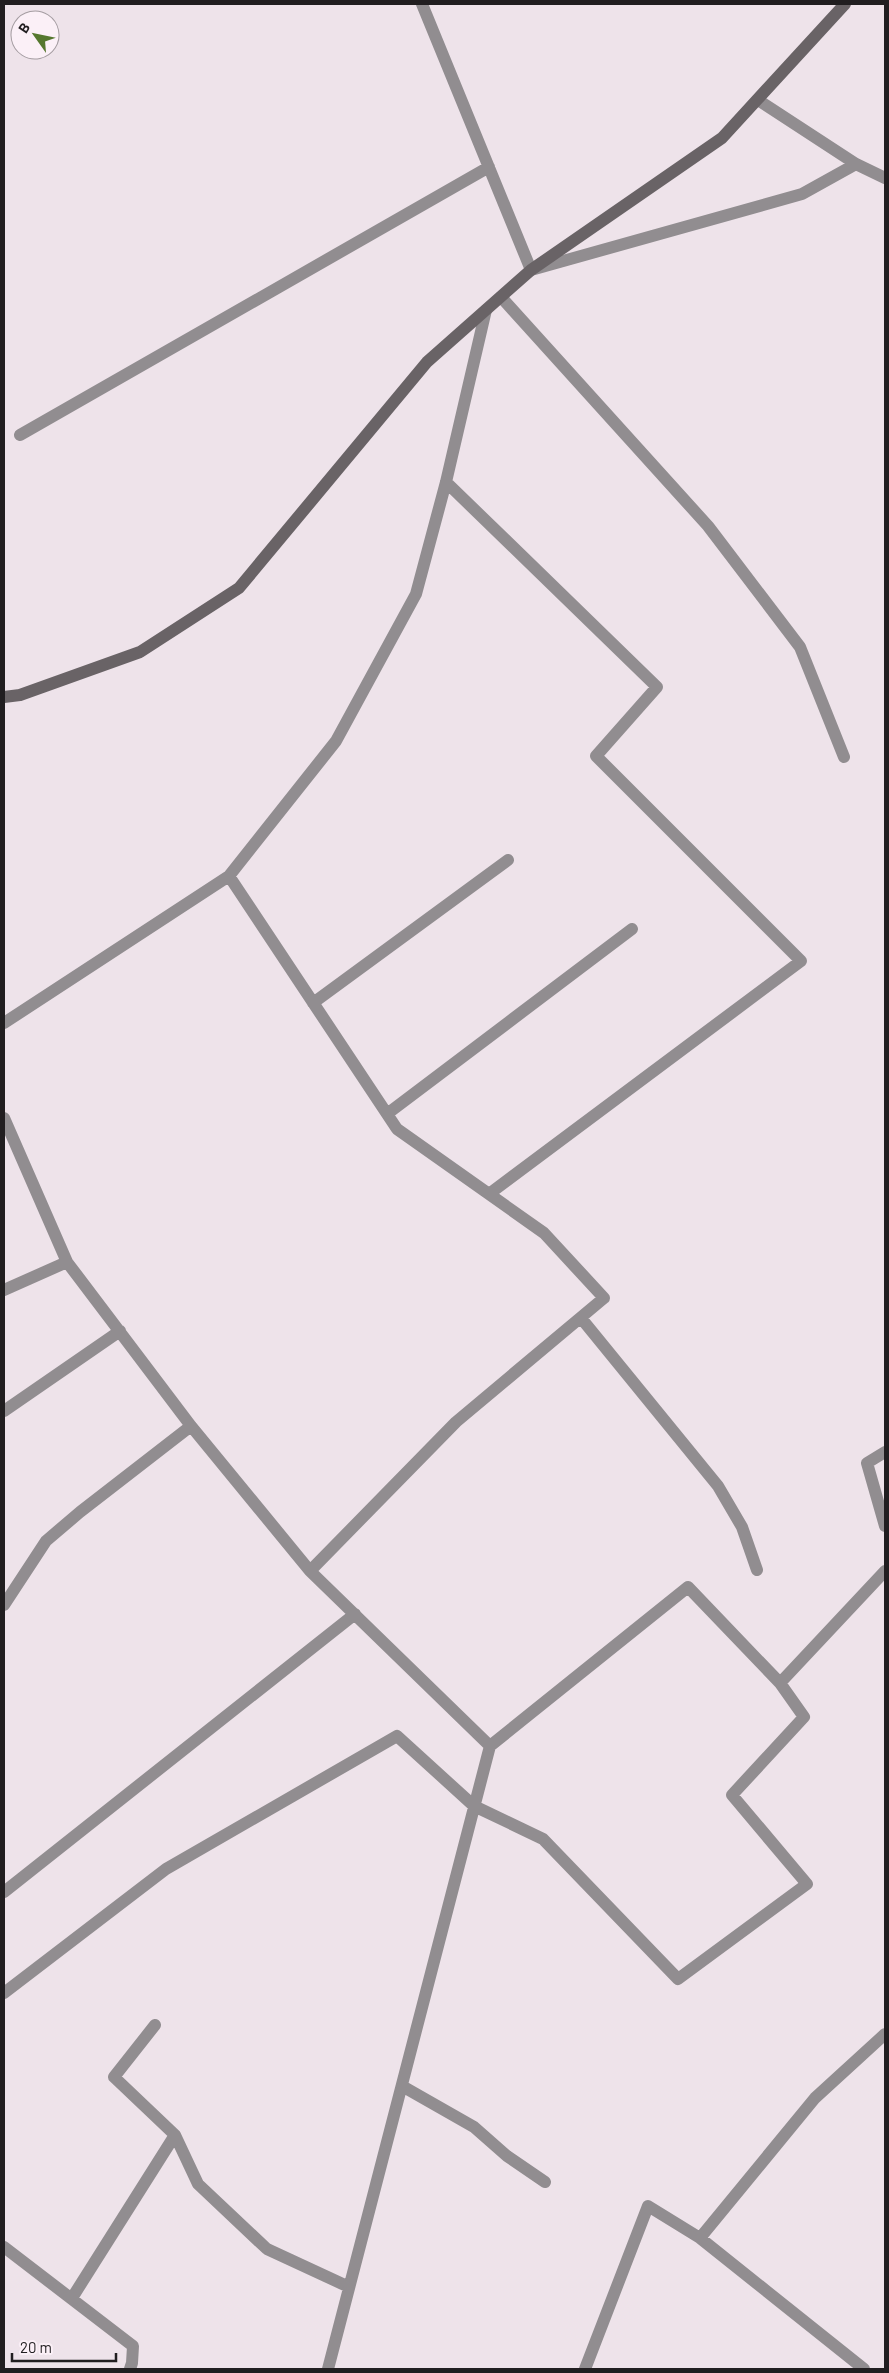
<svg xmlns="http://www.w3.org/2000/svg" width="889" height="2373" font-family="Barlow,sans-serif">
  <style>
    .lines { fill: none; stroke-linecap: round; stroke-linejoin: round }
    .minor { stroke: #918d90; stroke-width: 12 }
    .secondary { stroke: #696366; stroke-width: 12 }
  </style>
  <rect width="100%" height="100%" fill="#eee3ea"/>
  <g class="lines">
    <path class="minor" d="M422,4L531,270L802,194L856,164
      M758,100L856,164L885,178
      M501,297L708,526L800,647L844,757
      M20,435L489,167
      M446,482L657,687L596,756L801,961L489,1194
      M229,876L397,1129L544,1233L604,1298L456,1422L310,1571
      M313,1003L508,860
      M4,1023L229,876L336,741L416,594L446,482L486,310
      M387,1114L632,929
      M4,1118L67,1262L191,1426L310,1571L490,1746
      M4,1290L67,1262
      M581,1318L718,1486L742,1527L757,1570
      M4,1411L120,1331
      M885,1452L867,1463L885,1526
      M4,1605L46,1541L80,1512L191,1426
      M4,1892L355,1614
      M4,1993L166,1869L397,1736L474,1806L543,1839L678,1979L807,1884L732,1795L804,1717L780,1683
      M155,2025L114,2077L175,2135L198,2184L267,2249L349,2287
      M402,2086L474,2127L507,2156L545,2182
      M700,2238L815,2098L885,2034
      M4,2247L133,2346L132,2363L130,2369
      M72,2298L175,2135
      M328,2369L490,1746L688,1587L780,1683L885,1571
      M585,2369L648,2206L700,2238L864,2369"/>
    <path class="secondary" d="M4,697L20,695L140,652L239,588L427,362L531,270L722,138L845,4"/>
  </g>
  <rect width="889" height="2373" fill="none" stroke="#211e20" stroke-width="10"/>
  <g transform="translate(35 35) rotate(303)"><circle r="24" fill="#fbf0f7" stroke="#a49ca1"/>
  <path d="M0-4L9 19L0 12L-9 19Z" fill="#55772e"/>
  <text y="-8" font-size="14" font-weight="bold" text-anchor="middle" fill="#211e20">B</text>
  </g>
  <path d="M12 2353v8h104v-8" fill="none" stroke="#211e20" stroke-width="2.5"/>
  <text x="20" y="2353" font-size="15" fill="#211e20" stroke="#fbf0f7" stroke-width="4" paint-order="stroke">20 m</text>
</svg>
